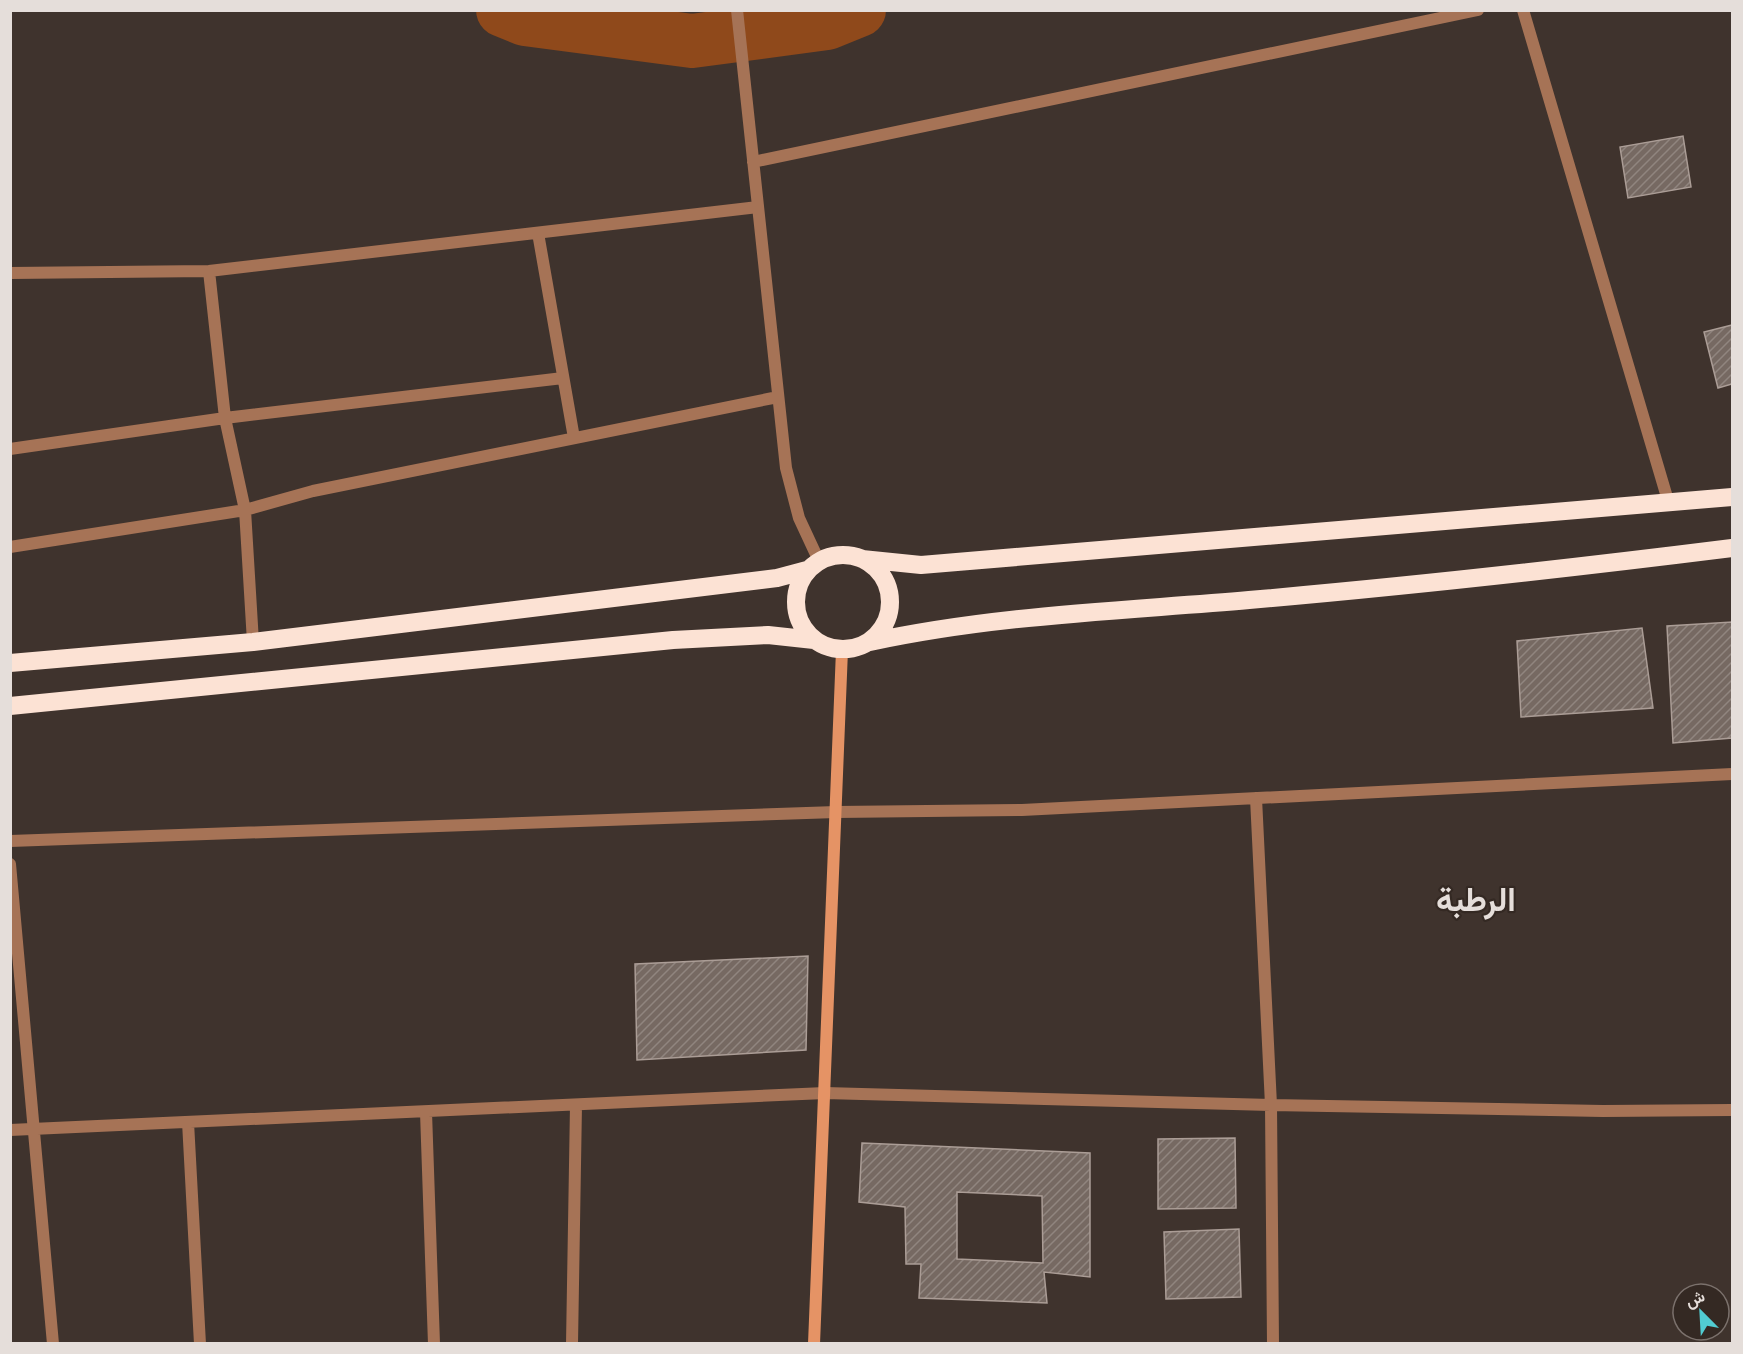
<svg xmlns="http://www.w3.org/2000/svg" width="1743" height="1354" font-family="'Alegreya Sans',Vazirmatn,sans-serif">
  <style>
    .lines { fill: none; stroke-linecap: round; stroke-linejoin: round }
    .river { stroke: #8f491b; stroke-width: 54 }
    .building { fill: url(#building-hatch); stroke: #ab9d96; stroke-width: 1.5; fill-rule: evenodd }
    .street { stroke: #a67356; stroke-width: 12 }
    .secondary { stroke: #e59365; stroke-width: 12 }
    .highway { stroke: #fce2d4; stroke-width: 18 }
    .labels { text-anchor: middle; stroke-width: 4.5; stroke-linejoin: round; paint-order: stroke }
    .town-label { font-size: 33px; font-weight: bold; fill: #e5deda; stroke: #342923 }
  </style>
  <defs>
    <pattern id="building-hatch" width="6" height="6" patternUnits="userSpaceOnUse" patternTransform="scale(1.5)"><rect width="6" height="6" fill="#766962"/><path d="M-1 1l2-2M0 6l6-6M5 7l2-2" fill="none" stroke="#90857f"/></pattern>
  </defs>
  <rect width="100%" height="100%" fill="#3f332d"/>
  <g class="lines">
    <path class="river" d="M503,10L525,19L692,41L827,23L859,10"/>
  </g>
  <path class="building" d="M1683,136L1691,187L1628,198L1620,147Z
    M1732,325V384L1718,388L1704,332Z
    M1732,622V738L1673,743L1667,626Z
    M1642,628L1653,708L1521,717L1517,641Z
    M808,956L806,1050L637,1060L635,964Z
    M1235,1138L1236,1208L1158,1209V1139Z
    M862,1143L1090,1153V1277L1044,1272L1047,1303L919,1298L921,1264H906L905,1207L859,1202ZM957,1192L1042,1196L1043,1263L957,1259Z
    M1239,1229L1241,1297L1166,1299L1164,1232Z"/>
  <g class="lines">
    <path class="street" d="M737,10L786,468L799,518L819,561
      M1523,10L1669,504
      M753,162L1478,10
      M538,233L574,438
      M209,271L225,418L245,510L253,642
      M10,273L209,271L758,207
      M10,449L225,418L563,378
      M10,547L245,510L313,491L778,397
      M1256,798L1271,1105L1273,1344
      M10,841L836,812L1022,810L1732,774
      M10,864L53,1344
      M426,1112L434,1344
      M188,1122L200,1344
      M10,1130L825,1093L1271,1105L1603,1111L1732,1110
      M572,1344L576,1105"/>
    <path class="secondary" d="M814,1344L842,650"/>
    <path class="highway" d="M796 602a47 47 0 1 1 94 0a47 47 0 1 1-94 0Z
      M862,559L921,565L1732,497
      M870,642C995,615 1122,611 1249,600C1411,586 1572,568 1732,548
      M10,663L253,642L777,578L807,570
      M10,706L673,640L768,635L814,640"/>
  </g>
  <g class="labels">
    <g class="town-label">
      <text x="1476" y="911">الرطبة</text>
    </g>
  </g>
  <rect width="1743" height="1354" fill="none" stroke="#e5deda" stroke-width="24"/>
  <g transform="translate(1701 1312) rotate(336)"><circle r="28" fill="#342923" stroke="#7b716c" stroke-width="1.5"/>
  <path d="M0-4.5L10 22L0 15L-10 22Z" fill="#51ccd2"/>
  <text y="-9" font-size="16" font-weight="bold" text-anchor="middle" fill="#e5deda">ش</text>
  </g>
</svg>
